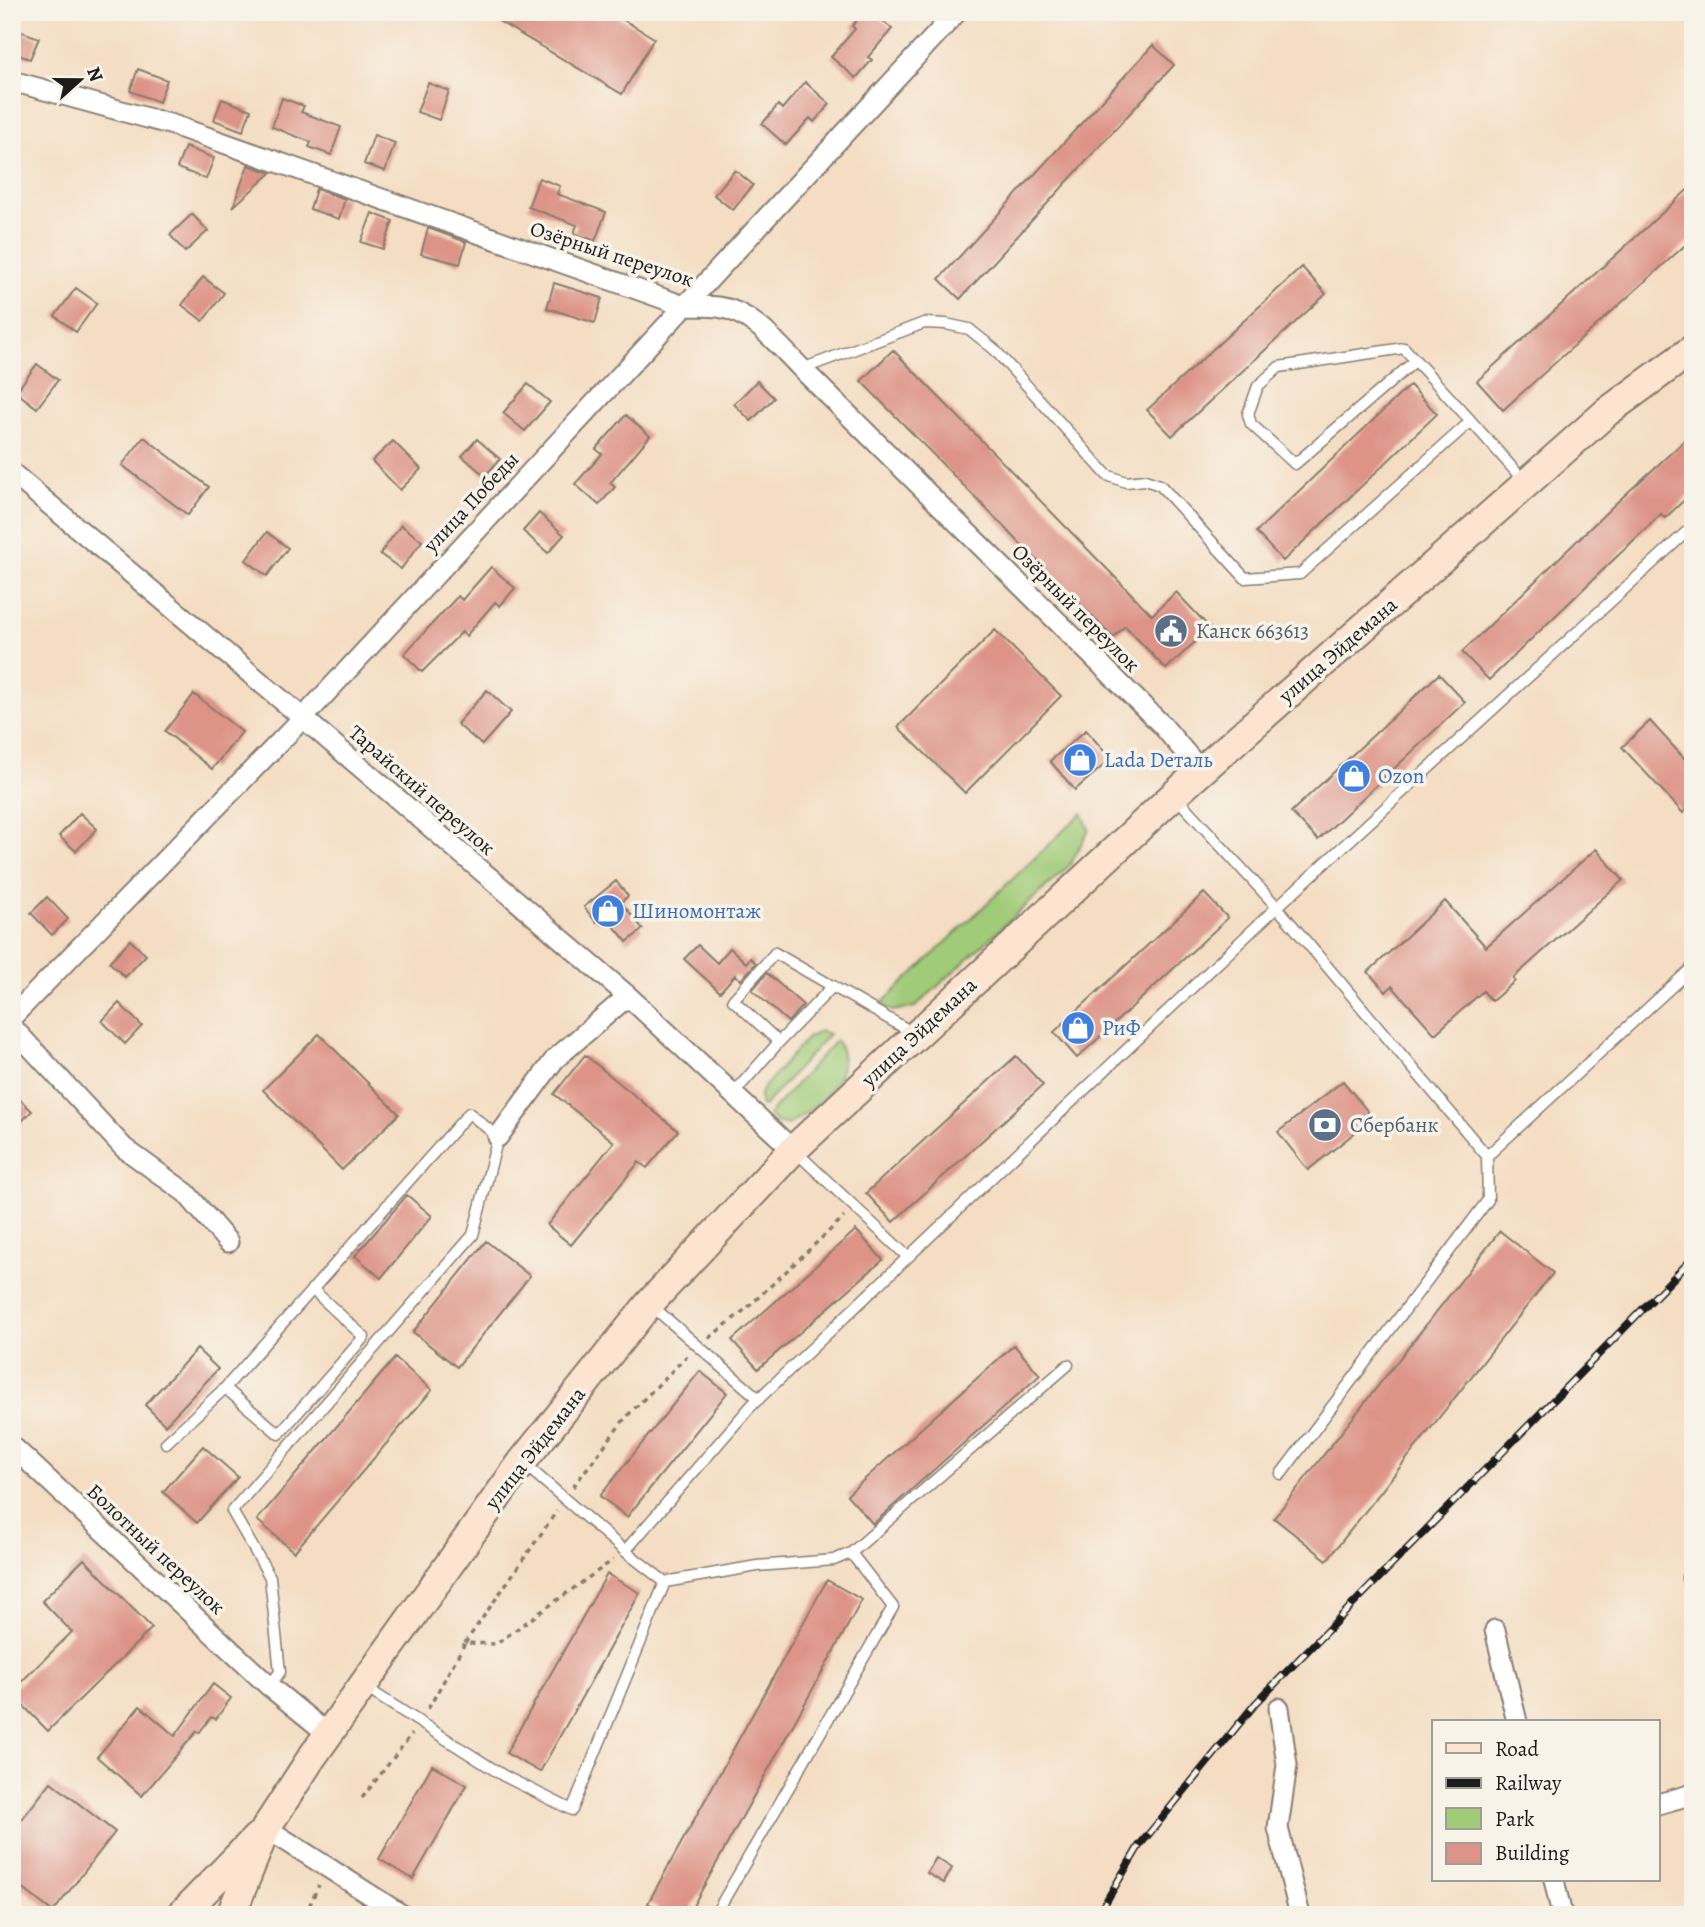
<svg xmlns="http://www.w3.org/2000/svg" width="1705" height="1927" font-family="Alegreya,serif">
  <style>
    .green { fill: #a0cb78; stroke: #5e744a; stroke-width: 2 }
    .building { fill: #dd9386 }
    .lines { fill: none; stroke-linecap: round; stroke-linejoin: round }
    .lane-casing { stroke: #887c6f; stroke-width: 13 }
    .street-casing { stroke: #887c6f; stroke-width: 23 }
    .secondary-casing { stroke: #887c6f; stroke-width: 32 }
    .path { stroke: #887c6f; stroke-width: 3.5; stroke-dasharray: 5 5; stroke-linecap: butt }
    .lane { stroke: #fff; stroke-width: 10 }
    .street { stroke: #fff; stroke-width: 19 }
    .secondary { stroke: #fde4d1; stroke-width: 28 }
    .rail-casing { stroke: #1c1c1c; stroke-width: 8 }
    .rail { stroke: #f7f3e8; stroke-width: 5; stroke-dasharray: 16; stroke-linecap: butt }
    .labels { text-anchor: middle; stroke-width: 7; stroke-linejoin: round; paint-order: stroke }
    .street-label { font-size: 21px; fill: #1c1c1c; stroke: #f7f3e8 }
    .service-label { font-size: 21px; fill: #4e5e75; stroke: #f7f3e8; text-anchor: start }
    .shop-label { font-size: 21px; fill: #366cbe; stroke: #f7f3e8; text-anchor: start }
  </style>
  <rect width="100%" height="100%" fill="#f7f3e8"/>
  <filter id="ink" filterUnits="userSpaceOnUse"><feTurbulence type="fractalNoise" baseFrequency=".0143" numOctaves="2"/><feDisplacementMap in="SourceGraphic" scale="14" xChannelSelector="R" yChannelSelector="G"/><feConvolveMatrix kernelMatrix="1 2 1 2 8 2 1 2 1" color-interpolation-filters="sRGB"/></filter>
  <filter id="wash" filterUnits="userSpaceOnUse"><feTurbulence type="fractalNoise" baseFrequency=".00686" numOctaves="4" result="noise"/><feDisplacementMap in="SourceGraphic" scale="28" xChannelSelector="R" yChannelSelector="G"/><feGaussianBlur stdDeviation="1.57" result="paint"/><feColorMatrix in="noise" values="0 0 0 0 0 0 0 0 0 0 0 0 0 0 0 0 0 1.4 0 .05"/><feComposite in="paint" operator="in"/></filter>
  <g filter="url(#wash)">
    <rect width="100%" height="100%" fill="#f4ddc2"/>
    <path class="green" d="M1082,813L1089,829L1070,865L915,1007L892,1011L881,1004Z
      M820,1031L829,1034L763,1107L760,1105V1093L764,1087L807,1038Z
      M836,1040C859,1074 815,1109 788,1125L776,1122L768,1115Z"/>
    <g id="blocks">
      <path class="building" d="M483,12H610L654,38L622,94Z
        M864,12H873L892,29L868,57L872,60L856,78L831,57L855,29L852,26Z
        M12,28L39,38L30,59L12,53Z
        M1153,45L1174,65L960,299L939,279Z
        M138,69L167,80L159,102L130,91Z
        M805,82L830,104L814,122L810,118L786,145L762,124L778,105L782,109Z
        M428,83L449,91L439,120L417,112Z
        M282,98L304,106L301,112L341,127L331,155L309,147L311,142L272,127Z
        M222,99L251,110L243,131L214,120Z
        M374,135L395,143L385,171L364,164Z
        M185,147L214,158L206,179L177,168Z
        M248,165L271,173L233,207Z
        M735,170L753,185L733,210L714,195Z
        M539,178L560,186L557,194L606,212L595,241L574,233L577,225L528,207Z
        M1693,185V238L1503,410L1477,381Z
        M316,189L345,199L339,219L310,209Z
        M372,213L393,221L383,249L361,242Z
        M192,214L208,231L185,252L170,235Z
        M428,228L466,242L460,264L421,254Z
        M1302,267L1326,294L1172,436L1147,410Z
        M203,277L224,293L203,321L182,305Z
        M554,283L602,298L595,323L547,308Z
        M76,288L97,303L76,332L55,316Z
        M893,350L1152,615L1176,592L1210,628L1166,669L1125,626L1113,638L861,381Z
        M37,364L58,380L37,408L16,392Z
        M757,381L774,398L751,421L734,404Z
        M528,384L550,402L525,431L503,413Z
        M1410,385L1437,414L1283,561L1256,532Z
        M626,415L650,436L610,483L615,487L599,505L575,484L602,454L596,449Z
        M1693,433V492L1665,518L1661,514L1489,680L1462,652L1615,504Z
        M144,437L209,487L188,515L122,465Z
        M477,439L500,459L485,476L462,456Z
        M393,441L421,469L400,490L372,461Z
        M539,513L564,535L548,553L523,531Z
        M401,525L422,541L401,569L380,554Z
        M267,532L288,548L267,576L246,560Z
        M491,567L515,588L500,606L495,602L466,636L462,632L422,672L404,654L458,596L462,600Z
        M995,630L1061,696L965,793L898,727Z
        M1439,674L1465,702L1318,840L1291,812Z
        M487,690L511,712L482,745L457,724Z
        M194,694L242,732L212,769L165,731Z
        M1650,721L1693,768V803L1683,813L1622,747Z
        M1086,730L1111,759L1075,790L1050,761Z
        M80,813L97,829L76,851L59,836Z
        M1596,849L1623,880L1513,978L1515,981L1492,1001L1483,991L1435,1034L1392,986L1386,992L1368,972L1445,901L1486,947Z
        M616,881L628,896L621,902L643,929L627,942L605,915L596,922L584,907Z
        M1204,893L1228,918L1077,1058L1054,1032Z
        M47,897L68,919L52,935L31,913Z
        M130,940L146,955L125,977L109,962Z
        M698,945L717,963L730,948L746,963L750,958L756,963L741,980L735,975L720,992L684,959Z
        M767,973L803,1005L788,1022L752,990Z
        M119,1003L142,1026L125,1044L102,1021Z
        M319,1034L399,1114L342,1170L263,1090Z
        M585,1055L678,1131L647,1168L639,1162L571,1245L547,1225L614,1142L554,1094Z
        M1016,1056L1043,1085L893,1222L866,1193Z
        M1343,1081L1373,1118L1308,1170L1278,1132Z
        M12,1092L32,1111L12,1131Z
        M407,1195L432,1216L381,1278L355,1256Z
        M856,1230L883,1260L758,1369L732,1340Z
        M1500,1231L1553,1273L1327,1560L1274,1518Z
        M486,1241L530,1276L457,1367L413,1332Z
        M1014,1345L1040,1375L873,1524L847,1495Z
        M197,1349L218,1369L165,1425L145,1405Z
        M395,1358L432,1390L294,1552L257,1520Z
        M700,1371L727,1393L627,1517L600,1496Z
        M203,1446L238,1477L197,1523L163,1492Z
        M84,1559L152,1628L48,1731L12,1694V1691L72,1632L42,1601Z
        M607,1574L640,1593L540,1772L506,1753Z
        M827,1580L862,1600L688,1915H668L648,1903Z
        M213,1684L231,1698L216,1719L211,1717L199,1733L197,1731L142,1796L97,1757L140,1706L175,1736Z
        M432,1765L467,1785L413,1879L379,1859Z
        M51,1782L115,1832L53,1912L12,1880V1832Z
        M936,1858L952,1868L944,1883L927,1873Z"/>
    </g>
  </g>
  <g filter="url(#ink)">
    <use href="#blocks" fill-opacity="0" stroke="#887c6f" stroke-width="2"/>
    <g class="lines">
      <g class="lane-casing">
        <path id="lane" d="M1415,361L1295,464L1251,424L1248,414L1258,386L1279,367L1404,348L1471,421
          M802,369L924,323L946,324L969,329L994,349L1107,475L1126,482L1145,480L1160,485L1245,578L1300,574L1471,421L1524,481
          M1175,796L1277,907L1487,1156L1693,967
          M779,1042L833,986
          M733,1094L779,1042L733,1000L775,953L915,1034
          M794,1150L908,1257
          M652,1306L759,1399
          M225,1388L279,1434L364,1337L312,1289
          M166,1443L225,1388L469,1113L498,1137L473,1235L232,1511L270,1577L280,1672L269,1686
          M523,1463L625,1551L751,1406L1277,907L1693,526
          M1281,1474L1488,1200L1487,1156
          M625,1551L665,1582L757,1566L834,1560L851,1553L1068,1365
          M366,1688L504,1776L572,1810L665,1582
          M715,1915L893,1607L851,1553"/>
      </g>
      <g class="street-casing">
        <path id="street" d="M12,81L173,125L684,306C695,306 707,306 718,307C752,311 779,346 802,369L1162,725L1201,771
          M12,473L303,718L628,996L793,1150
          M12,1017L303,718L957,12
          M12,1027L124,1148L186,1193L228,1242
          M498,1137L555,1059L628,996
          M12,1446L269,1686L328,1734
          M1692,1578L1693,1582
          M1495,1630L1517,1722
          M1279,1708L1287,1765L1278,1828L1300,1915
          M1658,1804L1693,1794
          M266,1828L402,1915
          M1554,1880L1562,1915"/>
      </g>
      <g class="secondary-casing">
        <path id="secondary" d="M181,1915L256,1838
          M231,1915L266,1828L312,1757L522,1462L649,1304L793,1150L1174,795L1607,412L1693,349"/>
      </g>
      <path class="path" d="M709,1338L746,1309L844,1217
        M573,1487L626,1417L687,1356
        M465,1643L557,1511
        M428,1709L465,1643L496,1644L613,1560
        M362,1798L412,1734
        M305,1915L319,1885"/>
      <use href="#lane" class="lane"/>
      <use href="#street" class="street"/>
      <use href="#secondary" class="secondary"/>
      <g class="rail-casing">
        <path id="rail" d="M1098,1915L1139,1846L1256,1703L1693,1258"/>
      </g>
      <use href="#rail" class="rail"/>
    </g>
  </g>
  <defs>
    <g id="civic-disc" transform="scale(1.75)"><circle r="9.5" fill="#5c6f8a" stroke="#f7f3e8"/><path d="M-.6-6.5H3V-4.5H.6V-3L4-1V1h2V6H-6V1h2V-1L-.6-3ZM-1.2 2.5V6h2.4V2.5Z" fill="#fff"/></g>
    <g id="shop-disc" transform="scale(1.75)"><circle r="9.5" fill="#3f7fe0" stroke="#f7f3e8"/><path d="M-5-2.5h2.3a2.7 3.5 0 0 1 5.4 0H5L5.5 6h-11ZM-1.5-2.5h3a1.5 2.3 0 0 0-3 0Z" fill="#fff"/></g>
    <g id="bank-disc" transform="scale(1.75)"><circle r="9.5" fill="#5c6f8a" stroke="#f7f3e8"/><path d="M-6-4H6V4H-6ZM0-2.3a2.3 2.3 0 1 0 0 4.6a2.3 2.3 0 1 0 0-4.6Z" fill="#fff"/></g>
  </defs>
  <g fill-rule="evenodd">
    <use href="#civic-disc" x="1171" y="631"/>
    <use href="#shop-disc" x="1080" y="760"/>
    <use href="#shop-disc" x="1354" y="776"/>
    <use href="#shop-disc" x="608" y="911"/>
    <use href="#shop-disc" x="1078" y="1028"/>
    <use href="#bank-disc" x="1325" y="1125"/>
  </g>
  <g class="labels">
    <g class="street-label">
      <text transform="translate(612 254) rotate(18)" y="7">Озёрный переулок</text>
      <text transform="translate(471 502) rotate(-47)" y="7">улица Победы</text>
      <text transform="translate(1076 608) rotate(45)" y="7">Озёрный переулок</text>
      <text transform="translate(1338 650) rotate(-41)" y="7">улица Эйдемана</text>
      <text transform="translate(422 790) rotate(41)" y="7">Тарайский переулок</text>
      <text transform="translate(919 1032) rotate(-43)" y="7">улица Эйдемана</text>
      <text transform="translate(535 1448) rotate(-52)" y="7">улица Эйдемана</text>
      <text transform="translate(156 1549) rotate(43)" y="7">Болотный переулок</text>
    </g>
    <g class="service-label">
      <text x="1196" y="638">Канск 663613</text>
      <text x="1350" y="1132">Сбербанк</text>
    </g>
    <g class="shop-label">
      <text x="1104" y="767">Lada Dеталь</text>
      <text x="1378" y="783">Ozon</text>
      <text x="632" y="918">Шиномонтаж</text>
      <text x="1102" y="1035">РиФ</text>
    </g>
  </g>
  <rect width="1705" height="1927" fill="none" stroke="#f7f3e8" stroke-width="42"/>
  <rect x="1432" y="1720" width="228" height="161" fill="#f7f3e8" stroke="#9f9d96" stroke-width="2"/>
  <rect x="1446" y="1743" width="35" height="10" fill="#fde4d1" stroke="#9f9d96" stroke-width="2"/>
  <text x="1495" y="1756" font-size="21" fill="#1c1c1c">Road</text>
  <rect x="1446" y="1778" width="35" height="10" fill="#1c1c1c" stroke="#9f9d96" stroke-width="2"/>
  <text x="1495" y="1790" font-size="21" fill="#1c1c1c">Railway</text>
  <rect x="1446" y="1808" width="35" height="21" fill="#a0cb78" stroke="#9f9d96" stroke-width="2"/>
  <text x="1495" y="1826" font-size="21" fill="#1c1c1c">Park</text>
  <rect x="1446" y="1843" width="35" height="21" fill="#dd9386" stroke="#9f9d96" stroke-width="2"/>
  <text x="1495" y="1860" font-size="21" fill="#1c1c1c">Building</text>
  <g transform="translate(80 80) rotate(69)" stroke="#f7f3e8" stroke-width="5" paint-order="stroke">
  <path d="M0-5L12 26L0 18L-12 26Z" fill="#1c1c1c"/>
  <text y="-10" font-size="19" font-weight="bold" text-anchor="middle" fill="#1c1c1c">N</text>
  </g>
</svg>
